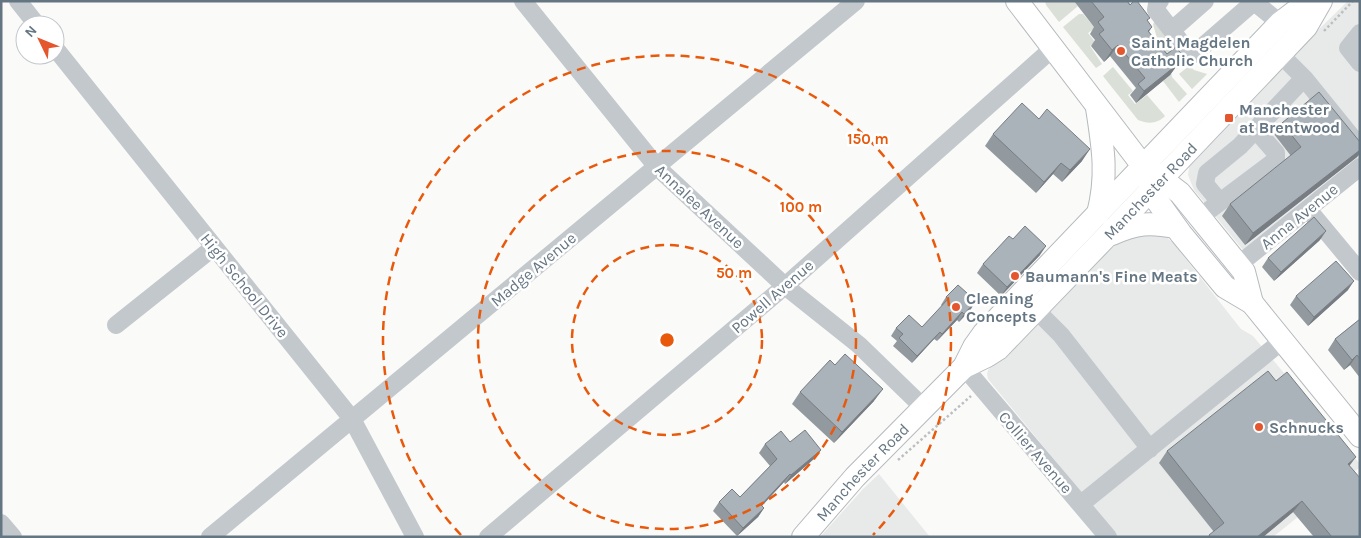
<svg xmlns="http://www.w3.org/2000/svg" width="1361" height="538" font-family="Karla,sans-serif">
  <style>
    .built { fill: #e8e9e9 }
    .green { fill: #dadfd7 }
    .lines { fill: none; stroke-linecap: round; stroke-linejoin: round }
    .major-casing { stroke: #b5babe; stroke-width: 24 }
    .path { stroke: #bbbfc2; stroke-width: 2.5; stroke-dasharray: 2.5 2.5; stroke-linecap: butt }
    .minor { stroke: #c3c8cc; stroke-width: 18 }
    .major { stroke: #fff; stroke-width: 22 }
    .wall { fill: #929a9f }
    .shaded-wall { fill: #777d82 }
    .building { fill: #aab3b9; stroke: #777d82 }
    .ring { fill: none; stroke: #e8590c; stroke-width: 2.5; stroke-dasharray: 9 6 }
    .poi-dot { fill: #e4572e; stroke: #fff; stroke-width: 2 }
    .labels { text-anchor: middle; stroke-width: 5; stroke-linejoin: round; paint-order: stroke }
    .poi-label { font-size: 16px; font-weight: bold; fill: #657683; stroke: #fff; text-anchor: start }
    .street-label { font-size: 16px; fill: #657683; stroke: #fff }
    .centre { fill: #e8590c; stroke: #fff; stroke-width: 2.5 }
    .ring-label { font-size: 15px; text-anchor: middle; font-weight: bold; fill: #e8590c; stroke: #fff; stroke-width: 5; stroke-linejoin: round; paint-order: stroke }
  </style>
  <rect width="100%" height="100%" fill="#fafaf8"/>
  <path class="built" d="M1348,1H1360V161L1249,249L1243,250L1194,190L1188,175L1190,161L1317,31Z
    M1130,233L1164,235L1174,244L1241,329L1253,336L1360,464V467L1273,537H1118L988,379L987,374L988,370L1030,327L1055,307L1115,244Z
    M879,474L930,537H820L863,489Z"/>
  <path class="green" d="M1045,1H1074L1078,6L1059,22L1046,5Z
    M1079,14H1083L1095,28L1088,33L1095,42L1090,46L1102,64L1096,68L1063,27Z
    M1156,20L1186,62L1177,69L1159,45L1153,24Z
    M1189,66L1194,70L1207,74L1192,89L1179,74Z
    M1113,67L1133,91L1128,95L1135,104L1147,95L1165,116C1157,124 1148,124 1138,120L1103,76Z
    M1171,72L1172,77L1187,94L1179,102L1163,81Z"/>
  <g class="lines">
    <g class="major-casing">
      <g id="major">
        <path d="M1017,1L1143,166L1158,202L1181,234L1225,287L1252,303L1360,436"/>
        <path d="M1097,108C1103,147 1108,175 1098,214"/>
        <path d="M1150,170L1180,193L1244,272L1252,303"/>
        <path d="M1112,234C1136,223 1150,222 1175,227"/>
        <path id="s1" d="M964,367L987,356L998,349L1106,237L1306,27L1321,1"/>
        <path id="s2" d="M803,537L855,477L964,367L974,347L984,333L1020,295L1280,23L1309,1"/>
      </g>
    </g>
    <path class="path" d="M1324,31L1353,1
      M898,460L971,396"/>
    <path class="minor" d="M18,1L37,25
      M523,1L657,167L785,286L859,345L924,408
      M1160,1L1157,4L1156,10L1190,54H1194L1255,1
      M1253,1L1280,23
      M1172,30L1205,1
      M1360,33L1348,48L1360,63
      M55,48L352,419L415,537
      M1280,54L1304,78L1360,147
      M1220,202L1276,160V153L1255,129
      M1311,213L1360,272
      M1200,217L1220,202L1205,184L1207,173L1240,146L1304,78
      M1238,265L1360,167
      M1035,309L1061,335L1150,449
      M116,325L214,247
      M964,367L1108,537
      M1081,504L1282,341
      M1,523L13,537
      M210,537L856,1
      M488,537L785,286L1052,49"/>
    <use href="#major" class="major"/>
  </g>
  <path class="wall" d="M1074,1H1127L1152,27L1149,32L1167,54L1178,64L1170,75L1136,103L1130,95L1136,88L1110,56L1104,62L1091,46L1095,40L1090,34L1094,27Z
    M1282,123L1360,142V153L1357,157L1245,245L1222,216L1230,204L1291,156L1274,134Z
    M993,134L1082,161L1062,182L1053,174L1036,193L985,146Z
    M1013,239L1040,255L1001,296L977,273L983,264Z
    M1320,240L1274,281L1262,267L1268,258Z
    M1348,290L1308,326L1290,305L1296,296Z
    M946,297L971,309L959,322L957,320L937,341L934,339L912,363L893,346L897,341L891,336L896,328L922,327L942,306L941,305Z
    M1360,319V378L1350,365L1344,370L1328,350L1335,339Z
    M835,365L874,401L834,443L792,404L800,392Z
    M1276,381L1349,466L1360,537H1314L1293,512L1263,537H1208L1214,532L1159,463L1167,451Z
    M790,442L821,450L815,458L785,484L784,482L762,506L764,508L758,517L737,536L713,511L719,502L740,497L770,466L759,453L765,444Z"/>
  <path class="shaded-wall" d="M1118,45L1110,56L1104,62L1112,50Z
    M1182,55L1175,67L1178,64L1170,75L1136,103L1144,91L1176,61Z
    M1090,149L1082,161L1062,182L1070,170Z
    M1360,150V153L1357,157L1245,245L1253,233Z
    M1061,163L1053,174L1036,193L1044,182Z
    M1326,231L1320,240L1274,281L1281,272Z
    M1046,246L1040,255L1001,296L1007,287Z
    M1354,281L1348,290L1308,326L1314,317Z
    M976,301L971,309L959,322L964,314Z
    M962,312L957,320L937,341L942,334Z
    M940,332L934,339L912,363L917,356Z
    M1357,355L1350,365L1344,370L1352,360Z
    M883,389L874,401L834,443L842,432Z
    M821,450L815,458L785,484L791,475Z
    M1356,457L1347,469L1348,464Z
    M790,474L784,482L755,513L761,505Z
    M1302,501L1293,512L1263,537H1257Z
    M764,508L758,517L737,536L743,528Z"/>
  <path class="building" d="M1091,1H1127L1130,5L1134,1H1137L1150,18L1147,20L1152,27L1148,31L1167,54L1176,47L1182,55L1176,61L1178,64L1144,91L1138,84L1145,78L1118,45L1112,50L1099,34L1104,30L1098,22L1104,17Z
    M1319,92L1360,142V150L1253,233L1230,204L1301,147L1282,123Z
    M1022,103L1039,119L1047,109L1090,149L1070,170L1061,163L1044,182L993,134Z
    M1314,217L1326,231L1281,272L1268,258Z
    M1025,226L1046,246L1007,287L983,264L1009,236L1013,239Z
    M1336,261L1354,281L1314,317L1296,296Z
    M958,285L976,301L964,314L962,312L942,334L940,332L917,356L899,338L903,334L896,328L909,315L922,327L948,299L946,297Z
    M1360,319V359L1357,355L1352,360L1335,339Z
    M845,354L883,389L842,432L800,392L830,360L835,365Z
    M1268,371L1276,381L1287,372L1356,457L1348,464L1360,478V537H1332L1302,501L1257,537H1210L1209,535L1224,523L1167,451Z
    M805,430L821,450L791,475L790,474L761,505L764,508L743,528L719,502L732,489L740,497L777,459L765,444L781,431L790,442Z"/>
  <g class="ring">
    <circle cx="667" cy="340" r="95"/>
    <circle cx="667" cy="340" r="189"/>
    <path d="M461 535A284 284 0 1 1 873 535"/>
  </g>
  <g class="poi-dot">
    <circle cx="1121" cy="51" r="5"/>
    <rect x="1224" y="113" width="10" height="10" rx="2.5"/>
    <circle cx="1015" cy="276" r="5"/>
    <circle cx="956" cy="307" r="5"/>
    <circle cx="1259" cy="427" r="5"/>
  </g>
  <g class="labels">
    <g class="poi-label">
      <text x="1131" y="48">Saint Magdelen<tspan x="1131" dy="18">Catholic Church</tspan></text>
      <text x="1239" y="115">Manchester<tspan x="1239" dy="18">at Brentwood</tspan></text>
      <text x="1025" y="282">Baumann's Fine Meats</text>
      <text x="966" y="304">Cleaning<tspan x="966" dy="18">Concepts</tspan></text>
      <text x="1269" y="433">Schnucks</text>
    </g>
    <g class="street-label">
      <text dy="6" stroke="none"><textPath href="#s1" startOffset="258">Manchester Road</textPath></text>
      <text transform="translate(700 206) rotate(43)" y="6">Annalee Avenue</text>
      <text transform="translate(1299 216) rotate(-39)" y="6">Anna Avenue</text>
      <text transform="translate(533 269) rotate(-40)" y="6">Madge Avenue</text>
      <text transform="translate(245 285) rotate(51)" y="6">High School Drive</text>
      <text transform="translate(772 296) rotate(-41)" y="6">Powell Avenue</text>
      <text transform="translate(1036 452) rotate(49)" y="6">Collier Avenue</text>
      <text dy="6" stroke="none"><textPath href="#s2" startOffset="88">Manchester Road</textPath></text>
    </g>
  </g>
  <circle cx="667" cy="340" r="8" class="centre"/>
  <g class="ring-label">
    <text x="868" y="144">150 m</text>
    <text x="801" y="212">100 m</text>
    <text x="734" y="278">50 m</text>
  </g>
  <rect width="1361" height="538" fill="none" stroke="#657683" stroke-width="5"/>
  <g transform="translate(40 40) rotate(313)"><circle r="24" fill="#ffffff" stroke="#c1c8cd"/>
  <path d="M0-4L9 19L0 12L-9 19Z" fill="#e4572e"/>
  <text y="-8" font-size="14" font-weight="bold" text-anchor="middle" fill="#657683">N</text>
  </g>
</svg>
